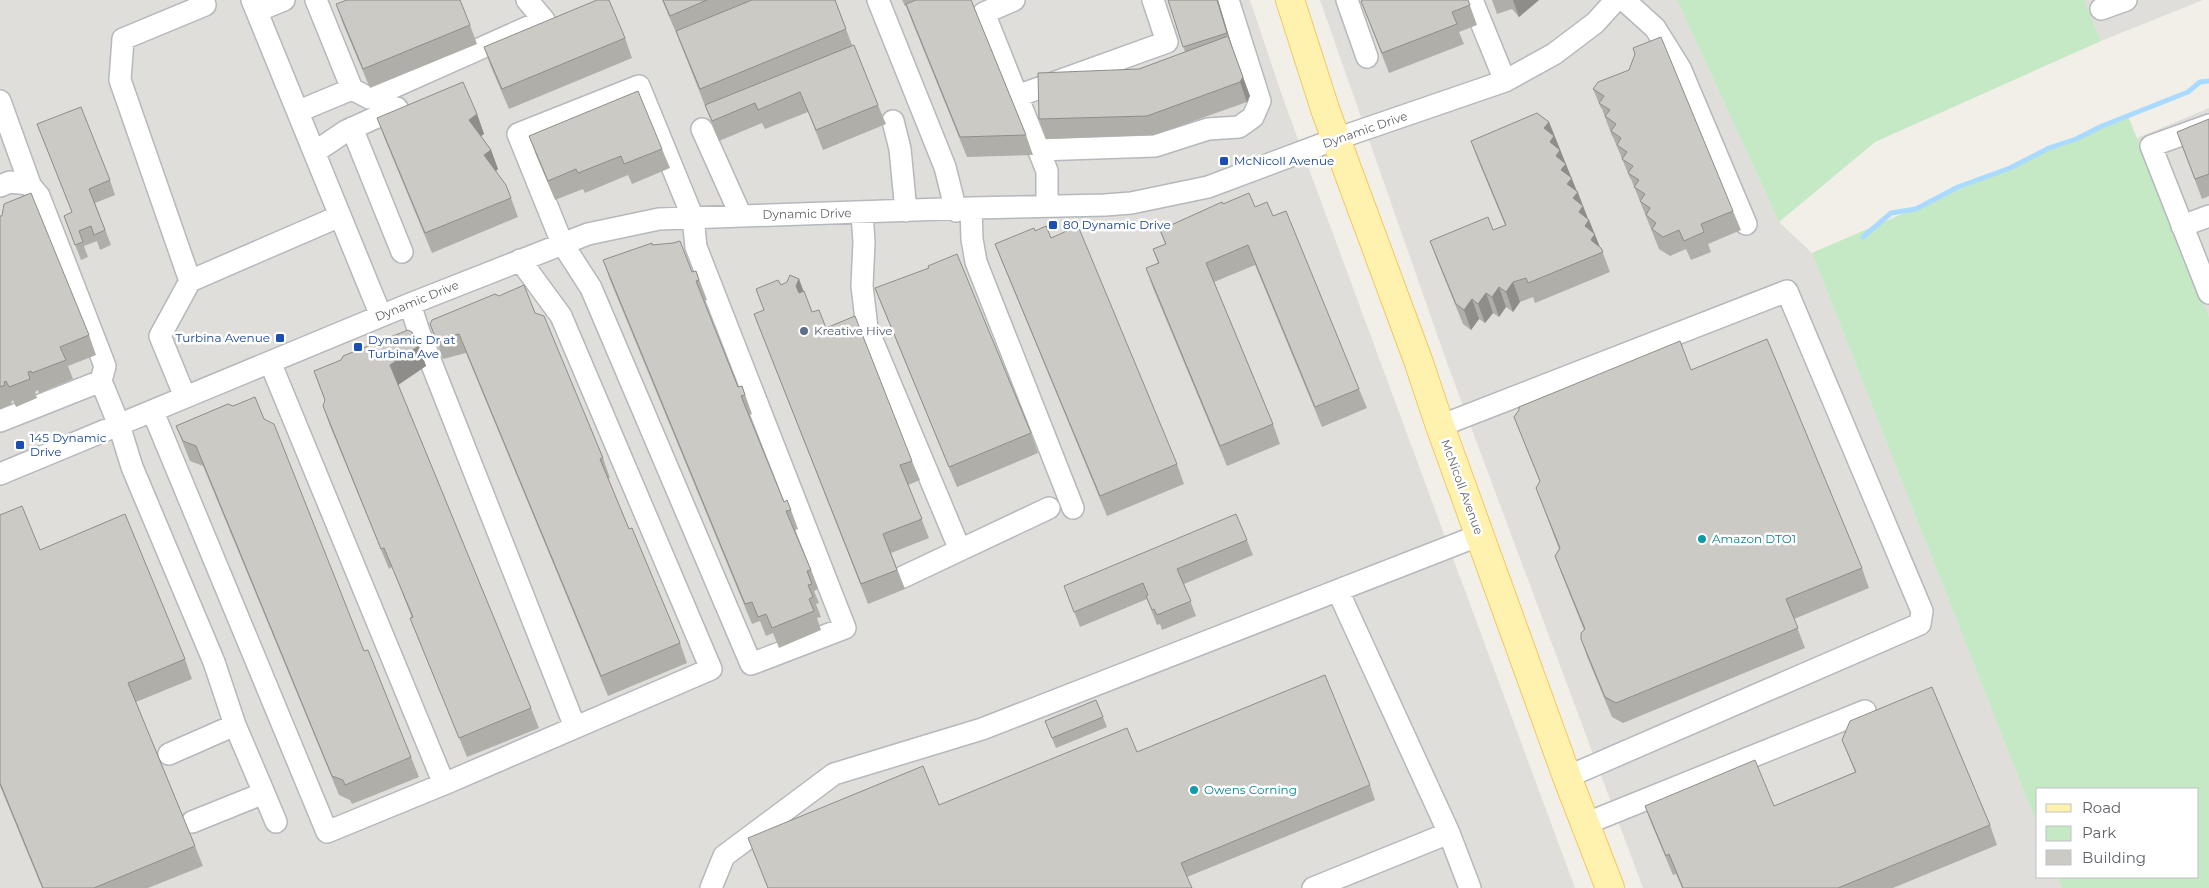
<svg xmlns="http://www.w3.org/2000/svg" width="2209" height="888" font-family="Montserrat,sans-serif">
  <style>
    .industrial { fill: #e0deda }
    .green { fill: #c5e8c5 }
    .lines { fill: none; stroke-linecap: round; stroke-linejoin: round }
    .stream { stroke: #aadaff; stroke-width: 5 }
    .minor-casing { stroke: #b5b8bc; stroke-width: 24 }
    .major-casing { stroke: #f2c960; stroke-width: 30 }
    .minor { stroke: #fff; stroke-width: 21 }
    .major { stroke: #fff2af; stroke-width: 28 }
    .wall { fill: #afaea9 }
    .shaded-wall { fill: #8f8d8a }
    .building { fill: #cccac5; stroke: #8f8d8a }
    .transit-dot { fill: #1a4fb4; stroke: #fff; stroke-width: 2 }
    .service-dot { fill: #5c6f8a; stroke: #fff; stroke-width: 2 }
    .culture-dot { fill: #0f9aa8; stroke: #fff; stroke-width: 2 }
    .labels { text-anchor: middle; stroke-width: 5; stroke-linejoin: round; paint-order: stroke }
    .street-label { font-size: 12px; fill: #5f6368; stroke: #fff }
    .transit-label { font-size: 12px; fill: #164399; stroke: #fff; text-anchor: start }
    .service-label { font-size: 12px; fill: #4e5e75; stroke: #fff; text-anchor: start }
    .culture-label { font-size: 12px; fill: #0d838f; stroke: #fff; text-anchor: start }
  </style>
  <rect width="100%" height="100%" fill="#f1efe8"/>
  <path class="industrial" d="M0,0H1250L1285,104L1575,888H0Z
    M1320,0H1677L1779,222L1812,253L2038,827V877H2057L2062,888H1643L1446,360Z
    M2084,0H2203L2101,41Z
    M2209,108V317L2137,138Z"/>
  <path class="green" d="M1677,0H2084L2101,41L1875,142L1779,222Z
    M2128,116L2209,317V888H2062L2057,877H2198V789H2038V827L1812,253Z"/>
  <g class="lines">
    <path class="stream" d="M1863,237L1891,213L1916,209L1958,187L2010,168L2049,148L2076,139L2102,126L2188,92L2200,82L2209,81"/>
    <g class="minor-casing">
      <path id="minor" d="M252,0L381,316
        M878,0L945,167L956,211
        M1014,0L984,13L1047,171V206
        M1347,0L1367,57
        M1472,0L1505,81
        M1624,0L1655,28L1680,68L1746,224
        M2101,9L2126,0
        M257,11L284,0
        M639,86L693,218L696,247L845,628L751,664L591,288L562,243L518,134Z
        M352,89L369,98L544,20L527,0
        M1017,96L1167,42L1153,0
        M0,101L31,187
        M299,111L352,89L316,0
        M893,121L900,149L906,211
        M2209,125L2151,146L2209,293
        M352,128L402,252
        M702,129L741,216
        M1038,150L1155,146L1208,129L1239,127L1253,117L1260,101L1228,0
        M315,152L346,131L397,108
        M0,186L10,182L29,184L39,196L105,366L101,381L119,425L132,467L214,662L235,725L264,793L192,822
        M971,208L972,239L976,262L1073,508
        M862,213L864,242L862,286L867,328L960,550L1049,508
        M2182,226L2209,216
        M190,281L120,80L123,39L205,5L203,0
        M410,304L419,332L575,727
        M270,362L444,784L711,669L561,316L520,260
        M185,397L160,336L190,281L340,216
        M153,412L327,832L444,784
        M0,421L101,381
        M1440,426L1787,291L1922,611L1920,624L1567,777
        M0,474L410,304L588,234L659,219L971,208L1105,205L1131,203L1208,187L1336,139L1505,81L1554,54L1595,23L1616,0
        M903,577L960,550
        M1338,591L1449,833L1470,888
        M169,754L235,725
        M264,793L276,822
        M1585,824L1865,711
        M711,888L724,856L834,774L982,729L1480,535
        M1313,888L1449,833"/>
    </g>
    <g class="major-casing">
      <path id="major" d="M1290,0L1326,112L1419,363L1440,426L1567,777L1610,888"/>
    </g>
    <use href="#minor" class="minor"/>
    <use href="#major" class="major"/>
  </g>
  <path class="wall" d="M662,0H835L852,45L878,105L886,124L823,150L808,112L765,129L762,123L719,141L677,35Z
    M902,0H971L1026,135L1033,155L967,157L913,24L906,6H905Z
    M1168,0H1218L1234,53L1250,96L1247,102L1154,135L1046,139L1039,119L1139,69L1185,52Z
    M1468,0L1477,25L1459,32L1464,44L1389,73L1361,1Z
    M1492,0H1539L1519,17L1512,9L1497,14Z
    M336,4L470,25L477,44L370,88L343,24Z
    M625,38L632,58L509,109L491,67L484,47Z
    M1629,70L1733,211L1741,230L1708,244L1711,252L1691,260L1686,249L1670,256L1659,249L1631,179L1630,178L1613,137L1612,136L1602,109L1601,108L1593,89Z
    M477,114L484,134L481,136L491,150L498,169L496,171L511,198L518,217L432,253L384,137L377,118Z
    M2209,119V196L2202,199L2177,132Z
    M1549,122L1576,191L1578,192L1588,219L1589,220L1599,246L1601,248L1610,272L1535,303L1533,297L1520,302L1513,312L1506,307L1499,317L1493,313L1485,323L1479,319L1471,330L1463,324L1437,260L1430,241L1493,230L1505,225L1478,160L1471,141Z
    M37,124L110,180L115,195L95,203L111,245L100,250L97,241L84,246L88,257L81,260L64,216L72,212Z
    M529,136L662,149L670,168L632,184L628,175L585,193L583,189L555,200L536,155Z
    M1223,204L1255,207L1273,216L1359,389L1367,408L1322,427L1255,265L1214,282L1273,424L1280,444L1227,466L1153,288L1146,268L1158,263L1153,249L1165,244L1160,230Z
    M0,216L89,335L96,355L68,366L73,379L39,393L38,390L35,392L37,398L16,407L13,400L11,402L12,404L0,409Z
    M1035,231L1051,238L1177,464L1184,484L1107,516L1003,264L995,244Z
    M652,245L692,272L696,271L707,300L704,301L738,387L742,386L752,414L749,415L784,502L791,510L798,529L794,531L811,570L818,589L814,591L819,603L816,604L821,617L817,618L821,630L779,648L773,633L766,636L760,621L752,624L610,280L603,260Z
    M799,279L812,312L826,328L912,461L920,480L908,485L929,538L891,553L905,589L868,604L754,314L764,310L756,289L781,285Z
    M875,288L1031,433L1038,453L957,487L883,308Z
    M535,313L603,458L610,478H608L629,529L680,643L687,663L608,696L466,353L443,359L430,324Z
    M419,346L426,366L398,385L531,708L539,728L467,757L418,638L410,618H412L392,567L389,569L330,426L323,406L325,401L314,371Z
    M1691,370L1862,568L1869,588L1794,619L1805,648L1623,723L1612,717L1588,659L1581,639L1584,630L1562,575L1555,556L1559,549L1536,488L1540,482L1514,417Z
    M228,404L364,651L411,757L419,777L352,804L350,800L339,795L203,466L190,461L176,426Z
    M0,515L40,550L185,659L192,679L136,702L195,846L203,866L148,888H42L0,786Z
    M1247,540L1253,555L1184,584L1196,616L1162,630L1160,624L1157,625L1147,599L1080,627L1064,586Z
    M1103,717L1107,727L1056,748L1045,721Z
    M1842,740L1990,825L1997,845L1893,888H1682L1676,874L1673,875L1652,825L1645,806H1774L1855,772Z
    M1137,752L1370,785L1375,800L1187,877L1192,888H768L748,838L939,805Z"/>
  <path class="shaded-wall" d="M1217,0H1218L1234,53L1227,33Z
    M1513,0H1539L1519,17Z
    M1228,36L1250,96L1247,102L1240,82Z
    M477,114L484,134L477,139L469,120Z
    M1549,122L1589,221V220L1602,252L1596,255L1544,128Z
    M491,150L498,169L491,175L484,155Z
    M799,279L806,299L803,305L796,286Z
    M1513,282L1520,302L1513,312L1506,292Z
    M1499,287L1506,307L1499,317L1492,297Z
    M1486,293L1493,313L1485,323L1478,304Z
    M1472,299L1479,319L1471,330L1464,310Z
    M419,346L426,366L398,385L390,365Z"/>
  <path class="building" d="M347,0H460L470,25L363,69L336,4Z
    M597,0H609L625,38L502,89L484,47Z
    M663,0H707L670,16Z
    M752,0H835L846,29L700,89L676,31Z
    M916,0H971L1026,135L960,137L906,4Z
    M1168,0H1217L1227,33L1183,47Z
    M1363,0H1468L1470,5L1452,12L1457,24L1382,53L1361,1Z
    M1228,36L1243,77L1240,82L1147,116L1039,119L1038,73L1139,69Z
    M1661,37L1733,211L1701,224L1704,232L1684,241L1679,230L1663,237L1652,229L1656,223L1646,215L1650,208L1640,201L1645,194L1634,187L1639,180L1628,173L1633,166L1622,159L1627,152L1617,145L1621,138L1611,131L1616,124L1605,116L1610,110L1599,103L1604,96L1593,89L1598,82L1629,70L1635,54L1633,48Z
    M854,45L878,105L816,130L800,92L758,110L755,103L712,121L705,105Z
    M463,82L477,114L469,120L491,150L484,155L506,185L511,198L425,233L377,118Z
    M638,91L662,149L624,164L621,156L578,173L576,169L548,181L529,136Z
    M81,107L110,180L89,189L105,230L94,235L91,226L79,231L83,242L75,245L64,216L72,212L37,124Z
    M1537,113L1549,122L1544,128L1554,136L1550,142L1560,150L1556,156L1566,164L1561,170L1572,178L1567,184L1578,192L1573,198L1583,206L1579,212L1589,220L1585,226L1595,234L1591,240L1601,248L1603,252L1528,283L1526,278L1513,282L1506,292L1499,287L1492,297L1486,293L1478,304L1472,299L1464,310L1456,304L1430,241L1488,217L1493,230L1506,225L1471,141Z
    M2209,119V174L2195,179L2177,132Z
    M31,193L89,335L60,347L66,360L32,373L31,371L28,372L30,379L9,387L6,381L4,382L5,385L0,387V216H2L4,204Z
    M1249,193L1255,207L1267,202L1273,216L1286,211L1359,389L1315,407L1248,245L1206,263L1273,424L1220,446L1146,268L1159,263L1153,249L1166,244L1160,230L1222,202L1223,204Z
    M1046,226L1051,238L1078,226L1177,464L1100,496L995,244L1034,228L1035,231Z
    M680,241L692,272L696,271L699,280L696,281L738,387L742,386L745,395L741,396L784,502L787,500L791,510L786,511L811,570L807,571L812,584L808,585L813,597L809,599L814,611L772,628L766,614L758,617L752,602L745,604L603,260L652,243V245L673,243Z
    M957,254L1031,433L949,467L875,288L929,268L928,266Z
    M790,275L799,279L796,286L799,293L804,291L812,312L819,310L826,328L855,316L912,461L900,465L922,519L883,534L897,570L861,584L754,314L764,310L756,289L778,280L781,285L787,282Z
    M524,285L535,313L544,316L603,458L600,459L629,529L632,528L680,643L601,676L459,334L436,339L430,324L432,320L495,294L499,296Z
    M408,330L412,332L419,346L390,365L531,708L459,738L410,618L413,617L384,548L381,549L323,406L325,400L314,371L341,360L343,356Z
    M1767,339L1862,568L1786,599L1798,628L1616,703L1605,697L1581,639V633L1585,629L1555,556L1560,548L1536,488L1540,481L1514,417L1519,410V407L1680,341L1691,370Z
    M255,397L264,419L274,424L364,651L368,650L411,757L345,785L343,780L332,776L196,446L183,441L176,426L228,404L233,406Z
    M22,506L40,550L125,514L185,659L128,683L195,846L94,888H43L0,783V515Z
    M1236,514L1247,540L1177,569L1191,601L1157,615L1154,609L1152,610L1146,596L1148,595L1143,583L1074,612L1064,586Z
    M1325,675L1370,785L1181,863L1192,888H768L748,838L923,766L939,805L1127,728L1137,752Z
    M1932,687L1990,825L1838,888H1683L1669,854L1666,856L1645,806L1755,760L1774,806L1856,772L1842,740L1850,721Z
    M1096,700L1103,717L1052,738L1045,721Z"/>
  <g class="transit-dot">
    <rect x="1219" y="156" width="10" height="10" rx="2.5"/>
    <rect x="1048" y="220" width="10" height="10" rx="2.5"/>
    <rect x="275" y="333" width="10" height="10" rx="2.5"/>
    <rect x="353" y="342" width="10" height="10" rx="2.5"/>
    <rect x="15" y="440" width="10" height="10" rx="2.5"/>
  </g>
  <circle class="service-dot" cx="804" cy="331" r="5"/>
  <g class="culture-dot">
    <circle cx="1702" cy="539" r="5"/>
    <circle cx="1194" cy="790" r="5"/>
  </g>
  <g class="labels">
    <g class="street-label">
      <text transform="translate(1365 130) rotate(-19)" y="4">Dynamic Drive</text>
      <text transform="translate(807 214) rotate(-1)" y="4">Dynamic Drive</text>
      <text transform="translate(417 301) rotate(-22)" y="4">Dynamic Drive</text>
      <text transform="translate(1462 487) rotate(70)" y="4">McNicoll Avenue</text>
    </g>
    <g class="transit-label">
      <text x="1234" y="165">McNicoll Avenue</text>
      <text x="1063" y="229">80 Dynamic Drive</text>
      <text x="270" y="342" text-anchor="end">Turbina Avenue</text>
      <text x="368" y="344">Dynamic Dr at<tspan x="368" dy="14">Turbina Ave</tspan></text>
      <text x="30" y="442">145 Dynamic<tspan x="30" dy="14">Drive</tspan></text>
    </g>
    <g class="service-label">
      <text x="814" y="335">Kreative Hive</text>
    </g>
    <g class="culture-label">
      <text x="1712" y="543">Amazon DTO1</text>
      <text x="1204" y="794">Owens Corning</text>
    </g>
  </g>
  <rect x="2036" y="788" width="162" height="90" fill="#ffffff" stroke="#bfc1c3"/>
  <rect x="2046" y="804" width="25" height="8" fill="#fff2af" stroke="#bfc1c3"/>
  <text x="2082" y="813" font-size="15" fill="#5f6368">Road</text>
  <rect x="2046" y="826" width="25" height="15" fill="#c5e8c5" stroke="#bfc1c3"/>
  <text x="2082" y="838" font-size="15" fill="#5f6368">Park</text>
  <rect x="2046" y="850" width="25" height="15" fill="#cccac5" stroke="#bfc1c3"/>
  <text x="2082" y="863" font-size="15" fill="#5f6368">Building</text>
</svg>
